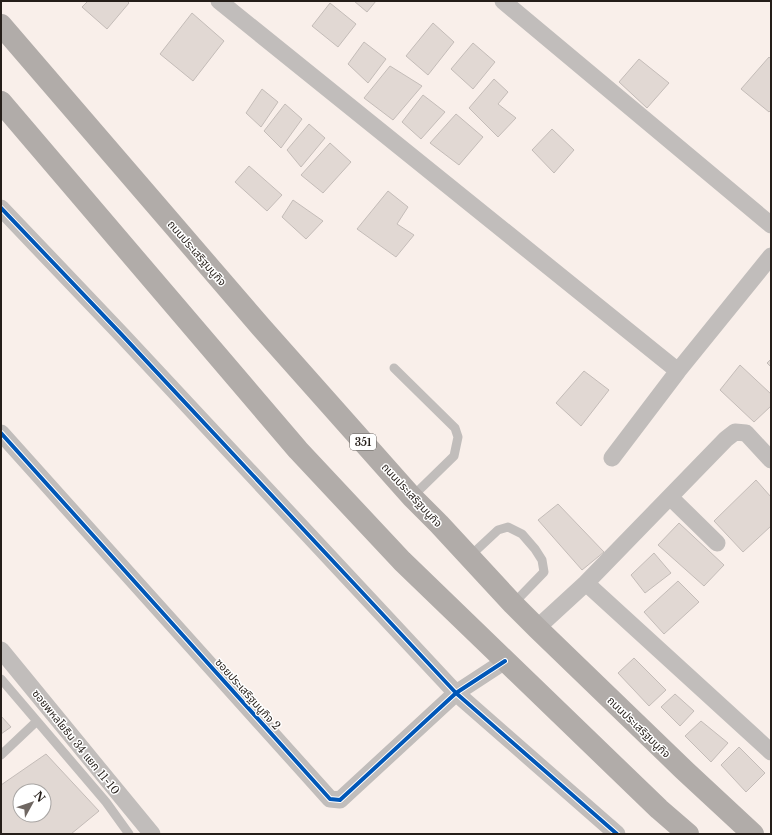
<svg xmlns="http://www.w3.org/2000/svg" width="772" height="835" font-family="'Libre Baskerville','Noto Sans Thai',serif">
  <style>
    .building { fill: #e1d8d3; stroke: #c4bcb8; fill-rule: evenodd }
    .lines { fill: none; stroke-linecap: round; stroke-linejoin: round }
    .service { stroke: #c1bdbb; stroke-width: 9 }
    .minor { stroke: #c1bdbb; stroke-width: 17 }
    .primary { stroke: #b1aca9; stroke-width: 22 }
    .cycleway-casing { stroke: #fff; stroke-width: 6 }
    .cycleway { stroke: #0057b8; stroke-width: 4 }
    .labels { text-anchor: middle; stroke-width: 3; stroke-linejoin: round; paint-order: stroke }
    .shield { fill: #fff; stroke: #66625e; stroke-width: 1 }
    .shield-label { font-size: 10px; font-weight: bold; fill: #251e19 }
    .street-label { font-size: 11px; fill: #251e19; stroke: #fff }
  </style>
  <rect width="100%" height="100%" fill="#f9efea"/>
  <path class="building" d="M88,1H127L129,3L107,29L82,7Z
    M354,1H376L367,12Z
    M330,3L356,24L338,47L312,26Z
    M192,13L224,41L193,81L160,54Z
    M433,23L454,42L428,75L406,56Z
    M364,42L386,59L368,83L348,64Z
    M473,43L495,62L473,89L451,69Z
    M769,57L771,59V110L769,112L741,89Z
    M639,59L669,83L647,108L619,82Z
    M390,66L422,86L393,120L364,98Z
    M494,79L508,92L498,104L516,118L498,137L469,108Z
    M262,89L278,102L261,127L246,113Z
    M423,95L445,112L421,139L402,122Z
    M285,104L302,119L281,148L264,131Z
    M456,114L483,137L459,165L430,143Z
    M309,124L325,138L301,167L287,150Z
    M552,129L574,150L554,173L532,150Z
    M330,143L351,162L323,193L301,175Z
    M249,166L282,195L267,211L235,182Z
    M388,191L408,207L397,224L414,235L396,257L357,229Z
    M293,200L323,221L306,239L282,217Z
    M771,359V367L767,363Z
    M740,365L771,394V406L754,422L720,390Z
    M584,371L609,390L581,426L556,403Z
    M756,480L771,497V526L743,552L714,521Z
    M558,504L604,552L582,570L538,520Z
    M679,523L724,565L704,586L658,545Z
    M654,553L671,573L645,593L631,575Z
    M678,581L699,602L664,634L644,612Z
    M634,658L666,690L649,706L618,673Z
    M675,694L694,711L680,726L661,707Z
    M1,716L11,727L1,734Z
    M701,721L728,743L711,762L685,736Z
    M739,747L765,773L746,792L721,765Z
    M46,754L99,811L71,834H1V785ZM20,791H44V815H20Z"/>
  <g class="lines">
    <path class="service" d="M394,368L455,428L458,437L454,456L412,497
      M469,557L498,530L508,527L522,534L535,549L542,560L544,572L513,604
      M1,679L106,802L129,834
      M1,755L37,721"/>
    <path class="minor" d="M219,1L678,371
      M503,1L771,225
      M1,208L122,335L456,693L617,834
      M1,433L330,799L340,800L456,693L505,661
      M612,458L678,371L771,256
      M670,497L717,543
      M586,583L771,752
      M537,628L586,583L726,439L735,432L746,433L771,460
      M1,650L152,834"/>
    <path class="primary" d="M1,25L261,327L412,497L439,524L513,604L537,628L683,769L753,834
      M1,102L298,450L402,561L659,809L688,834"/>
    <g class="cycleway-casing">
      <path id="cycleway" d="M1,208L122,335L456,693L617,834
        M1,433L330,799L340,800L456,693L505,661"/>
    </g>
    <use href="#cycleway" class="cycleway"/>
  </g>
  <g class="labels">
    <rect class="shield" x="350" y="434" width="26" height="16" rx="3"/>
    <g class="shield-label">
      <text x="363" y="446">351</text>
    </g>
    <g class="street-label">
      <text transform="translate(197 253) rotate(49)" y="4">ถนนประเสริฐมนูกิจ</text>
      <text transform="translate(412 495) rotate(47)" y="4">ถนนประเสริฐมนูกิจ</text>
      <text transform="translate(248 694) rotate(48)" y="4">ซอยประเสริฐมนูกิจ 2</text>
      <text transform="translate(639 727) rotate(44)" y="4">ถนนประเสริฐมนูกิจ</text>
      <text transform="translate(76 742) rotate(51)" y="4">ซอยพหลโยธิน 34 แยก 11-10</text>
    </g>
  </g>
  <rect width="772" height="835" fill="none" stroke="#251e19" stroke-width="4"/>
  <g transform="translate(32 803) rotate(50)"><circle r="19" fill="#ffffff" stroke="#a8a5a3"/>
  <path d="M0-3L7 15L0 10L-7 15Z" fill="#6f6762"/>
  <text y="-6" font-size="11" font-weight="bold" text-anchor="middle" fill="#251e19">N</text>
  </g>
</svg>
